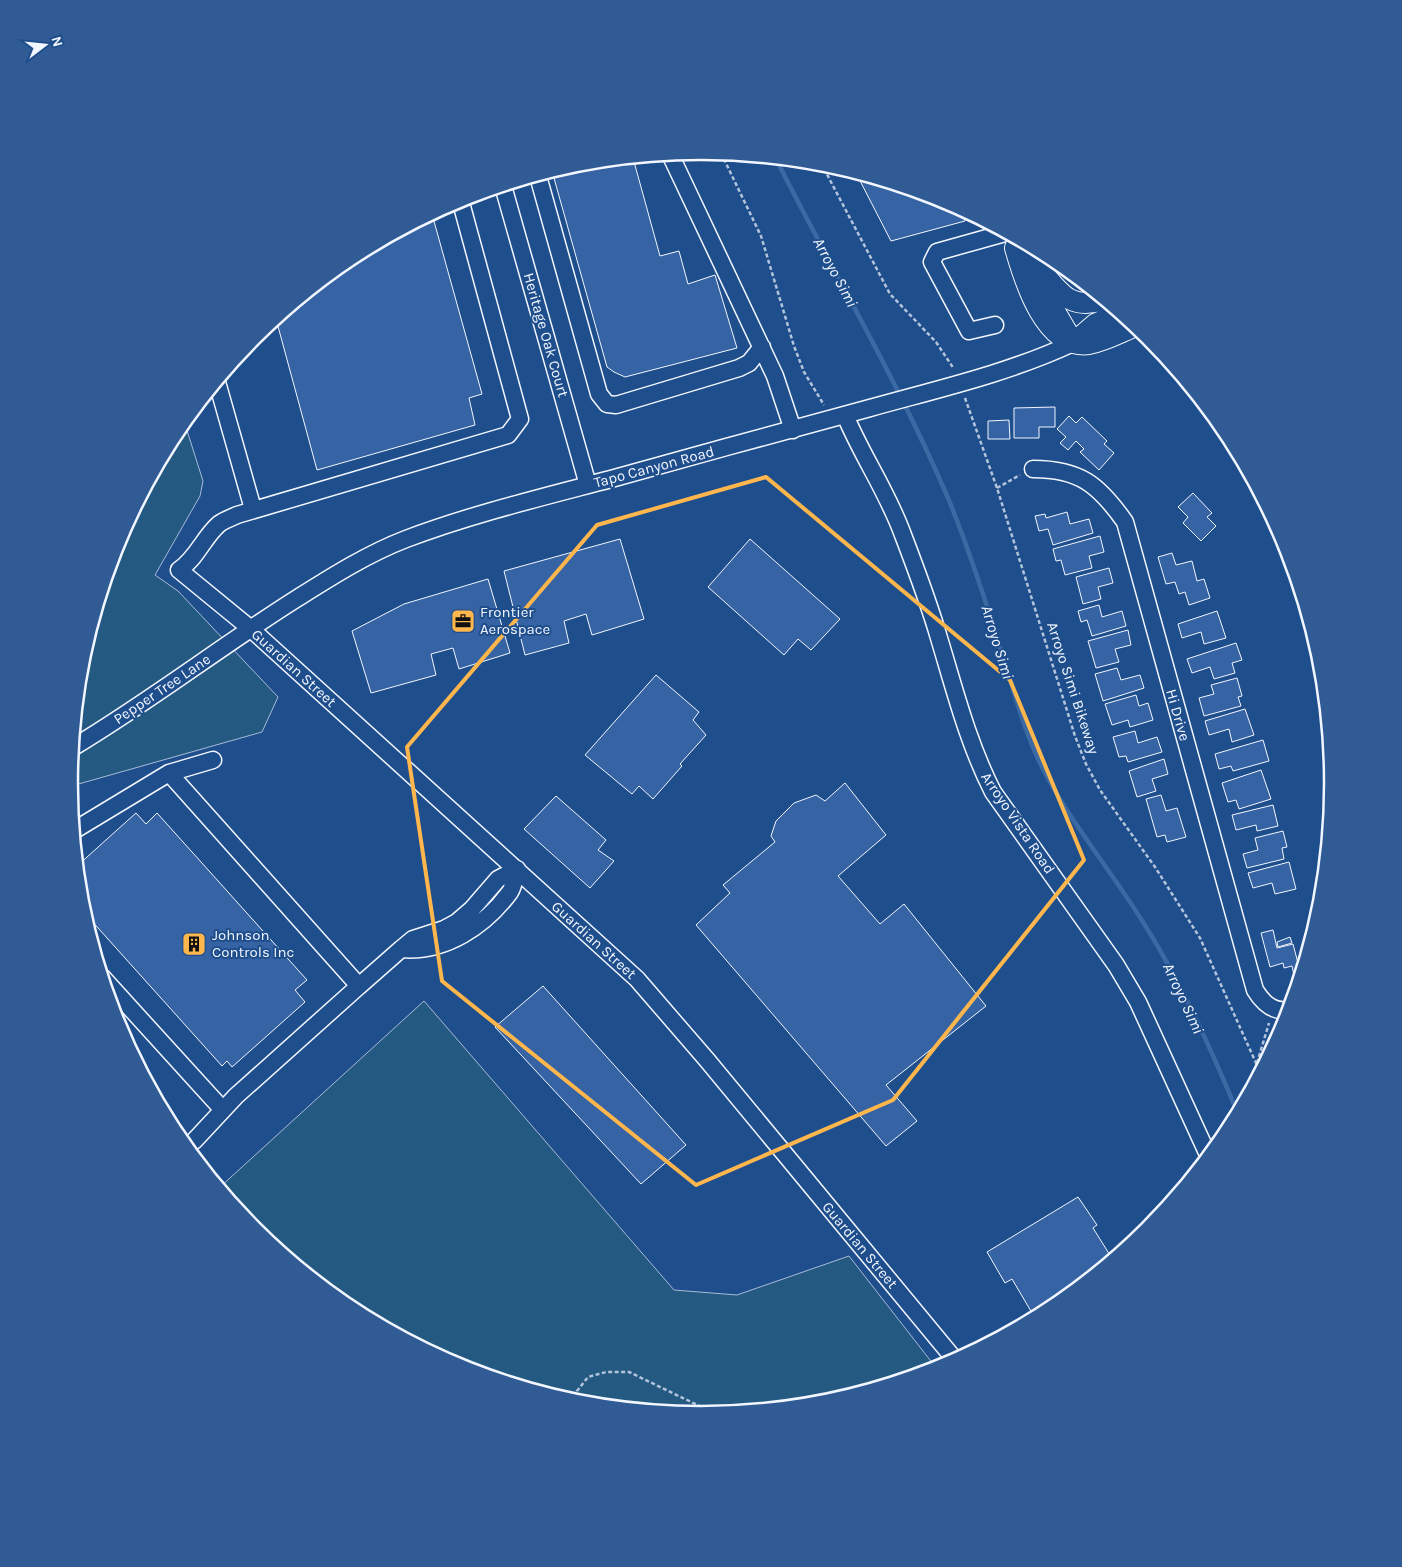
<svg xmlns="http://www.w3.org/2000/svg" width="1402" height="1567" font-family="Karla,sans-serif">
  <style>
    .green { fill: #245a82; stroke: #a8bbd7 }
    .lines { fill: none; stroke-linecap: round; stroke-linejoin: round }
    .stream { stroke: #3b69a3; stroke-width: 4.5 }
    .building { fill: #3563a3; stroke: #f2f6ff }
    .minor-casing { stroke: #f2f6ff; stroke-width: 19 }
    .major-casing { stroke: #f2f6ff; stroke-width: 22 }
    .path { stroke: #b3c4dc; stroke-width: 2.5; stroke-dasharray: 4 2.5; stroke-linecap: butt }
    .minor { stroke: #1f4e8c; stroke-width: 16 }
    .major { stroke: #1f4e8c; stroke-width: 20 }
    .marked { fill: none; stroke: #ffb74d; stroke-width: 4; stroke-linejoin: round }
    .labels { text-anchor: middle; stroke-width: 4; stroke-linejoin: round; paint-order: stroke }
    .street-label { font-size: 15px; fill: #f2f6ff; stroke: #1f4e8c }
    .poi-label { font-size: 15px; fill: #f2f6ff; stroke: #1f4e8c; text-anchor: start }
    .water-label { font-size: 16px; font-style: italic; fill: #f2f6ff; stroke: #1f4e8c }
    .rim { fill: none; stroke: #f2f6ff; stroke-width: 2.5 }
  </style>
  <rect width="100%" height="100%" fill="#1f4e8c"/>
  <path class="green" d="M184,421L203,481L200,496L155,575L178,591L278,697L262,732L75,785L69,791L81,660L117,541L175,432Z
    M424,1001L674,1290L737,1295L849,1256L937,1369L824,1404L701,1416L577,1404L459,1368L350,1309L254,1230L219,1188Z"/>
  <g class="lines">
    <path class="stream" d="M776,159C833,272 898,381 948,498C971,554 989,612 1007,670C1017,702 1026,735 1041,765C1069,821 1110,869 1143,922C1181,982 1211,1049 1238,1114"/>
  </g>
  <path class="building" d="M633,158L660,256L679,251L688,284L715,275L737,348L625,377L614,372L607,367L552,171L578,163Z
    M856,173L943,199L962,210L965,221L891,241Z
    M432,214L482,394L469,398L475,425L317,470L276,319L350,258Z
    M1055,407V427H1039V438H1014V408Z
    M1069,416L1076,423L1082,417L1107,441L1104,444L1114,453L1099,470L1080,452L1084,449L1076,441L1068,450L1060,443L1066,437L1057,429Z
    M1009,420L1010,439H988V421Z
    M1193,493L1212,513L1207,517L1216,526L1201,541L1183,523L1188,517L1178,507Z
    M1067,512L1070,524L1089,519L1093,533L1053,545L1048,529L1039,531L1035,516L1045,514L1046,518Z
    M1100,536L1104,552L1089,556L1092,568L1065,575L1061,560L1056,561L1053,549Z
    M620,539L644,619L592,635L586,614L564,621L569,643L525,655L504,571Z
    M750,539L840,619L811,650L798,639L784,655L708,587Z
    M1172,553L1176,565L1192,561L1197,581L1204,579L1210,598L1189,605L1185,592L1179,594L1175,582L1166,584L1158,557Z
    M1109,568L1113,583L1098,587L1101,599L1083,604L1076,577Z
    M488,579L510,653L459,669L453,648L431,654L436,675L371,693L352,631L404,604Z
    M1099,605L1102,617L1122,611L1126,626L1092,636L1087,620L1081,622L1078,611Z
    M1217,611L1226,638L1204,644L1201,632L1182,638L1178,624Z
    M1128,630L1131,645L1115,649L1119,662L1096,668L1088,641Z
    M1236,643L1242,660L1232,663L1235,673L1214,679L1210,667L1192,673L1187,659Z
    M1117,668L1121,680L1140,675L1144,688L1103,701L1095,674Z
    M656,675L699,712L693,720L706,735L680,764L682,766L653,799L639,786L632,794L585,755Z
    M1237,678L1242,696L1238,697L1241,706L1204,716L1199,698L1214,694L1211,685Z
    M1136,695L1139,706L1148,703L1153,720L1130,727L1128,720L1112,725L1105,704Z
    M1245,709L1254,735L1232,742L1229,729L1209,735L1205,721Z
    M1135,731L1138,743L1157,737L1162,752L1128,762L1126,756L1119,757L1113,737Z
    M1263,740L1269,761L1233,771L1231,766L1219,769L1215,754Z
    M1164,759L1168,774L1152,779L1156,791L1137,797L1129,771Z
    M1261,770L1271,799L1239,809L1236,800L1228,802L1222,783Z
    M845,783L886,835L838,876L880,924L904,904L986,1006L886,1085L917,1121L886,1146L696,925L730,893L723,885L775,842L771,836L776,821L794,803L816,795L825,801Z
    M1161,795L1166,811L1177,808L1186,837L1167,842L1165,835L1157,837L1146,799Z
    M556,796L606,840L598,850L614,861L590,888L524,829Z
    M1273,805L1278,826L1257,831L1256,825L1236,830L1232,815Z
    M136,813L146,824L157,813L307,980L295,990L305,1002L232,1067L227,1061L222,1066L81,909L77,866Z
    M1283,831L1287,847L1282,848L1284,859L1247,868L1243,854L1258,850L1255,838Z
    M1289,862L1296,889L1275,894L1272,883L1253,888L1248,873Z
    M1273,930L1277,948L1293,944L1298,963L1305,961L1299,979L1295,980L1292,966L1284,968L1283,963L1270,967L1261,933Z
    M1290,937L1292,943L1278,947L1277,942Z
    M543,986L686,1145L641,1184L495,1027Z
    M1078,1197L1097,1225L1093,1228L1113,1260L1052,1309L1035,1318L1012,1279L1005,1283L987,1252Z"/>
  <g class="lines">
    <g class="minor-casing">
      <path id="minor" d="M670,154L775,376L793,430
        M538,176L599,394L607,404L616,405L739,368L749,363L762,347
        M503,186L588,485
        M460,199L520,419L508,435L237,515C231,518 224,520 219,524C203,538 197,558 179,570L251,629L637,979L707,1060L956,1361
        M995,325L969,331L932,262L937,252L1005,233
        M217,382L253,509
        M845,415C862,456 888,493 903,535C916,569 929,603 939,638C955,691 968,743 993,792L1116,965L1138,1002L1209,1157
        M1033,469C1080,469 1099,485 1125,522L1255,990C1263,1003 1273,1013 1290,1010
        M72,748C149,702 220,647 296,599C331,577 367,554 406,539C472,514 543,497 611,479C697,455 784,431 870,408C938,389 1009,373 1073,343
        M213,760L169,773L359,986L401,949
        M73,831L169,773
        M517,869C515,876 514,886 510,892C485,926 445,953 401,949L413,939L444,929L457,922L472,909L498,879Z
        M102,977L223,1110
        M194,1141L236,1096L359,986"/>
    </g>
    <g class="major-casing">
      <path id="major" d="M1018,240L1015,248C1024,280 1045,350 1089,344C1105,341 1121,332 1136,326
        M1025,243L1052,306L1070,337
        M1045,275C1063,297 1073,309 1104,300
        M1073,343L1095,324L1120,313"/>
    </g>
    <path class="path" d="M721,153L761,236L794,346L804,372L824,405
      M821,163L890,294L936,342L954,369
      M965,398L997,488L1075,736L1086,764L1100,790L1155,867L1200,938L1260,1072
      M997,488L1020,475
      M1257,1063L1269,1023
      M580,1404L577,1391L588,1377L606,1372H629L716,1414"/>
    <use href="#minor" class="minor"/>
    <use href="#major" class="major"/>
  </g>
  <path class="marked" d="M766,477L1010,680L1084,860L893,1100L696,1185L442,981L407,747L597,525Z"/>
  <defs>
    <g id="office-square" transform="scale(1.25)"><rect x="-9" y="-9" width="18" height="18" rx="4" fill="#ffb74d" stroke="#1f4e8c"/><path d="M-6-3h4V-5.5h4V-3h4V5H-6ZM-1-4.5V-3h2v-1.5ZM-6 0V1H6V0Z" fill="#111"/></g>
    <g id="building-square" transform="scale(1.25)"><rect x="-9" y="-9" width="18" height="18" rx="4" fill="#ffb74d" stroke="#1f4e8c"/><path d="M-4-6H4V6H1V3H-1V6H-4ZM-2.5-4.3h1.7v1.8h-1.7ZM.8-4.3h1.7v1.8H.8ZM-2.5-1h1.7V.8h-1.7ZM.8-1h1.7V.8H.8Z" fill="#111"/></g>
  </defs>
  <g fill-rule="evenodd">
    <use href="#office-square" x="463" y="621"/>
    <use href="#building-square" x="194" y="944"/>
  </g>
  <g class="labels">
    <g class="street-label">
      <text transform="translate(546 335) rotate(74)" y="5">Heritage Oak Court</text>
      <text transform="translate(654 467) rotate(-15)" y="5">Tapo Canyon Road</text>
      <text transform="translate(294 668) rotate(42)" y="5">Guardian Street</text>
      <text transform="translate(1073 688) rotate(72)" y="5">Arroyo Simi Bikeway</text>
      <text transform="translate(162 689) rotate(-34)" y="5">Pepper Tree Lane</text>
      <text transform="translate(1178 715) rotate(74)" y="5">Hi Drive</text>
      <text transform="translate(1018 823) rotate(56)" y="5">Arroyo Vista Road</text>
      <text transform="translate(594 940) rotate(42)" y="5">Guardian Street</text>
      <text transform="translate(860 1245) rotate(50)" y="5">Guardian Street</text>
    </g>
    <g class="poi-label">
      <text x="480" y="617">Frontier<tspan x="480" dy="17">Aerospace</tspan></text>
      <text x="212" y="940">Johnson<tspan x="212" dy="17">Controls Inc</tspan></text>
    </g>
    <g class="water-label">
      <text transform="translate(836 272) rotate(62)" y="6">Arroyo Simi</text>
      <text transform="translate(998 642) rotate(73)" y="6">Arroyo Simi</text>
      <text transform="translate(1184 998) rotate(65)" y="6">Arroyo Simi</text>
    </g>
  </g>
  <path d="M0 0H1402V1567H0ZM78 783a623 623 0 1 1 1246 0a623 623 0 1 1-1246 0Z" fill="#305b95" fill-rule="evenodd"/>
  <path class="rim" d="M78 783a623 623 0 1 1 1246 0a623 623 0 1 1-1246 0Z"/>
  <g transform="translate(45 45) rotate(74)" stroke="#1f4e8c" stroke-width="4" paint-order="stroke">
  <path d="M0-4L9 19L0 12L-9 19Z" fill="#f2f6ff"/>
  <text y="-8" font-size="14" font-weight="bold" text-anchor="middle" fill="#f2f6ff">N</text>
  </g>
</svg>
